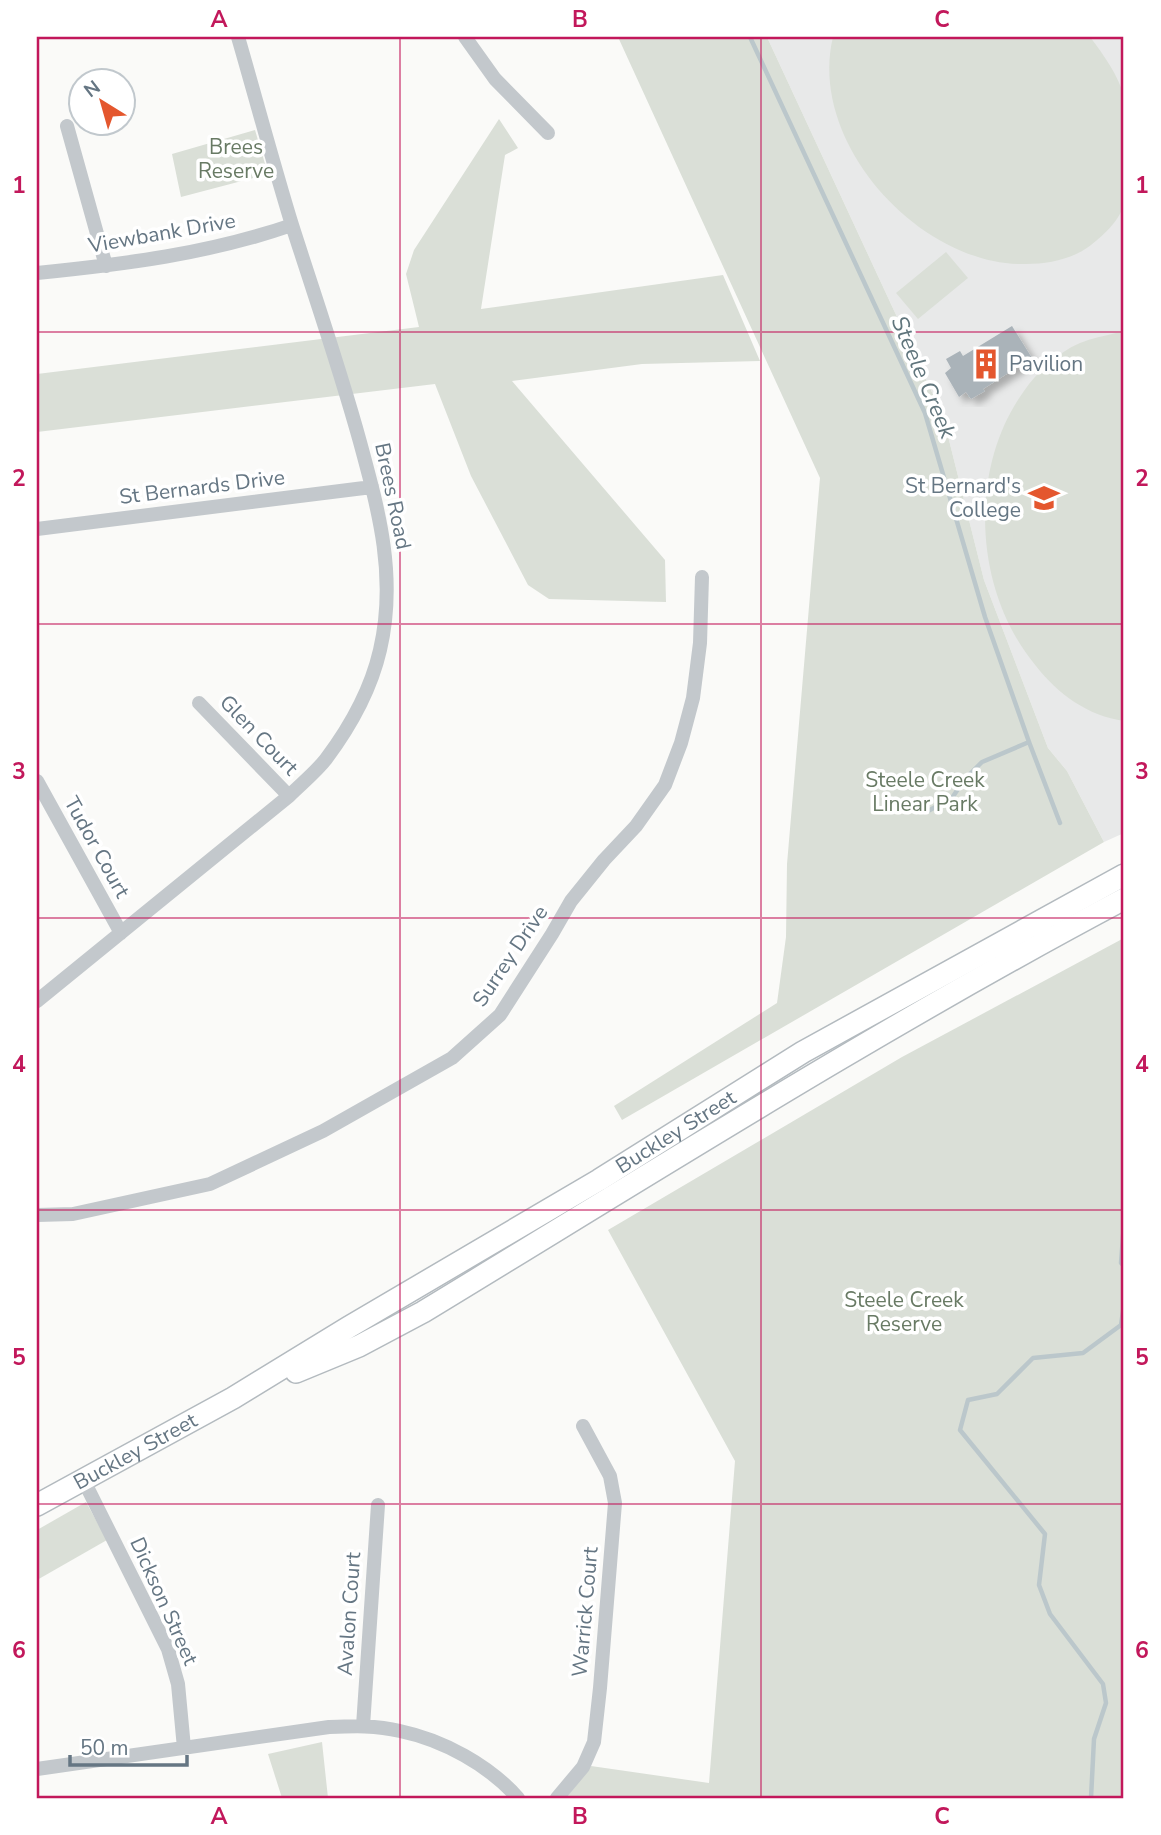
<svg xmlns="http://www.w3.org/2000/svg" width="1161" height="1835" font-family="'Nunito Sans',sans-serif">
  <style>
    .built { fill: #e8e9e9 }
    .green { fill: #dadfd7 }
    .lines { fill: none; stroke-linecap: round; stroke-linejoin: round }
    .stream { stroke: #bbc7cb; stroke-width: 4.5 }
    .building { fill: #aab3b9; filter: url(#shadow) }
    .secondary-casing { stroke: #b3babf; stroke-width: 24 }
    .street { stroke: #c3c8cc; stroke-width: 14 }
    .secondary { stroke: #fff; stroke-width: 21 }
    .grid { fill: none; stroke: #c2185b; stroke-width: 2; stroke-opacity: 0.55 }
    .labels { text-anchor: middle; stroke-width: 7; stroke-linejoin: round; paint-order: stroke }
    .park-label { font-size: 21px; fill: #687a64; stroke: #fff }
    .street-label { font-size: 21px; fill: #657683; stroke: #fff }
    .poi-label { font-size: 21px; fill: #657683; stroke: #fff; text-anchor: start }
    .water-label { font-size: 23px; font-style: italic; fill: #60757c; stroke: #fff }
    .neatline { fill: none; stroke: #c2185b; stroke-width: 2.5 }
    .grid-label { font-size: 23px; text-anchor: middle; font-weight: bold; fill: #c2185b }
  </style>
  <defs>
    <filter id="shadow"><feDropShadow dx="6" dy="6" stdDeviation="3.5" flood-color="#0004"/></filter>
  </defs>
  <rect width="100%" height="100%" fill="#fafaf8"/>
  <path class="built" d="M767,37H1124V833L1104,842L1067,771L1048,748L984,580L943,416Z"/>
  <path class="green" d="M618,37H767L943,416L984,580L1048,748L1067,771L1104,842L622,1120L614,1106L777,1003L786,937L787,864L820,478Z
    M833,37H1090C1103,54 1119,76 1124,97C1125,103 1124,112 1124,118C1124,132 1124,147 1124,161C1124,174 1127,191 1124,203C1121,219 1104,235 1091,245C1073,259 1049,264 1026,264C921,267 807,143 833,37Z
    M499,119L518,148L505,155L481,309L723,275L760,361L642,364L512,381L665,560L666,602L549,599L528,585L471,476L435,384L37,432V374L419,327L406,274L414,250Z
    M255,130L268,174L181,197L172,154Z
    M946,252L968,278L918,319L896,293Z
    M1116,333H1124V721C1088,716 1058,694 1036,666C974,592 967,470 1024,391C1038,371 1057,353 1080,343C1092,338 1104,336 1116,333Z
    M1124,938V1798H566L591,1766L709,1783L735,1461L608,1230L902,1057Z
    M86,1502L107,1540L37,1580V1530Z
    M322,1742L328,1798H282L268,1754Z"/>
  <g class="lines">
    <path class="stream" d="M750,37L925,413L985,617L1029,742L1060,823
      M928,811L952,798L964,780L982,762L1029,742
      M1124,1224L1121,1263L1124,1266
      M1091,1798L1094,1739L1106,1703L1103,1684L1050,1614L1039,1585L1045,1534L960,1430L968,1400L997,1394L1033,1358L1083,1353L1121,1325L1124,1304"/>
  </g>
  <path class="building" d="M1012,326L1032,358L983,389L985,391L971,399L966,392L959,397L945,373L951,368L946,359L960,351L963,356Z"/>
  <g class="lines">
    <g class="secondary-casing">
      <g id="secondary">
        <path d="M296,1372L359,1346L423,1312C655,1171 884,1026 1124,899"/>
        <path id="s1" d="M37,1505L233,1398L349,1327L599,1180L803,1052L1124,875"/>
      </g>
    </g>
    <path class="street" d="M465,37L495,79L548,133
      M67,126L106,266
      M37,273C125,264 208,254 292,225
      M37,529L372,487
      M199,703L289,796
      M37,781L121,933
      M37,1001L289,796C301,784 316,772 326,759C350,727 371,689 380,650C397,577 379,512 360,442C340,369 315,297 292,225C273,163 256,99 238,37
      M37,1215L73,1214L210,1184L323,1131L452,1058L500,1015L552,934L571,901L604,860L636,826L665,785L681,743L693,698L700,643L702,577
      M83,1479L168,1649L178,1684L184,1748
      M363,1726L378,1505
      M37,1769L329,1727C353,1726 376,1725 400,1731C443,1740 489,1765 518,1798
      M557,1798L583,1767L594,1742L600,1688L615,1503L610,1476L583,1426"/>
    <use href="#secondary" class="secondary"/>
  </g>
  <path class="grid" d="M400,37V1798M761,37V1798M37,332H1124M37,624H1124M37,918H1124M37,1210H1124M37,1504H1124"/>
  <defs>
    <g id="building-bare" transform="scale(2.415)"><path d="M-4-6H4V6H1V3H-1V6H-4ZM-2.5-4.3h1.7v1.8h-1.7ZM.8-4.3h1.7v1.8H.8ZM-2.5-1h1.7V.8h-1.7ZM.8-1h1.7V.8H.8Z" fill="#e4572e" stroke="#fff" stroke-width="2.5" paint-order="stroke"/></g>
    <g id="school-bare" transform="scale(2.415)"><path d="M0-5L7-2L0 1L-7-2ZM-4 1L0 2.5L4 1V4Q0 6-4 4Z" fill="#e4572e" stroke="#fff" stroke-width="2.5" paint-order="stroke"/></g>
  </defs>
  <g fill-rule="evenodd">
    <use href="#building-bare" x="986" y="364"/>
    <use href="#school-bare" x="1044" y="498"/>
  </g>
  <g class="labels">
    <g class="park-label">
      <text x="236" y="154">Brees<tspan x="236" dy="24">Reserve</tspan></text>
      <text x="925" y="787">Steele Creek<tspan x="925" dy="24">Linear Park</tspan></text>
      <text x="904" y="1307">Steele Creek<tspan x="904" dy="24">Reserve</tspan></text>
    </g>
    <g class="street-label">
      <text transform="translate(162 233) rotate(-10)" y="7">Viewbank Drive</text>
      <text transform="translate(202 487) rotate(-7)" y="7">St Bernards Drive</text>
      <text transform="translate(393 496) rotate(78)" y="7">Brees Road</text>
      <text transform="translate(259 735) rotate(46)" y="7">Glen Court</text>
      <text transform="translate(97 847) rotate(61)" y="7">Tudor Court</text>
      <text transform="translate(510 956) rotate(-56)" y="7">Surrey Drive</text>
      <text dy="7" stroke="none"><textPath href="#s1" startOffset="740">Buckley Street</textPath></text>
      <text dy="7" stroke="none"><textPath href="#s1" startOffset="112">Buckley Street</textPath></text>
      <text transform="translate(164 1601) rotate(66)" y="7">Dickson Street</text>
      <text transform="translate(585 1612) rotate(-85)" y="7">Warrick Court</text>
      <text transform="translate(349 1614) rotate(-86)" y="7">Avalon Court</text>
    </g>
    <g class="poi-label">
      <text x="1009" y="371">Pavilion</text>
      <text x="1021" y="493" text-anchor="end">St Bernard's<tspan x="1021" dy="24">College</tspan></text>
    </g>
    <g class="water-label">
      <text transform="translate(924 377) rotate(67)" y="8">Steele Creek</text>
    </g>
  </g>
  <rect width="1161" height="1835" fill="none" stroke="#ffffff" stroke-width="77"/>
  <g transform="translate(102 102) rotate(323)"><circle r="33" fill="#ffffff" stroke="#c1c8cd" stroke-width="2"/>
  <path d="M0-5L12 26L0 18L-12 26Z" fill="#e4572e"/>
  <text y="-10" font-size="19" font-weight="bold" text-anchor="middle" fill="#657683">N</text>
  </g>
  <path d="M70 1755v10h117v-10" fill="none" stroke="#657683" stroke-width="3.5"/>
  <text x="80" y="1755" font-size="21" fill="#657683" stroke="#ffffff" stroke-width="5" paint-order="stroke">50 m</text>
  <rect x="38" y="38" width="1084" height="1759" class="neatline"/>
  <g class="grid-label">
    <text x="219" y="27">A</text>
    <text x="580" y="27">B</text>
    <text x="942" y="27">C</text>
    <text x="19" y="193">1</text>
    <text x="1142" y="193">1</text>
    <text x="19" y="486">2</text>
    <text x="1142" y="486">2</text>
    <text x="19" y="779">3</text>
    <text x="1142" y="779">3</text>
    <text x="19" y="1072">4</text>
    <text x="1142" y="1072">4</text>
    <text x="19" y="1365">5</text>
    <text x="1142" y="1365">5</text>
    <text x="19" y="1658">6</text>
    <text x="1142" y="1658">6</text>
    <text x="219" y="1824">A</text>
    <text x="580" y="1824">B</text>
    <text x="942" y="1824">C</text>
  </g>
</svg>
